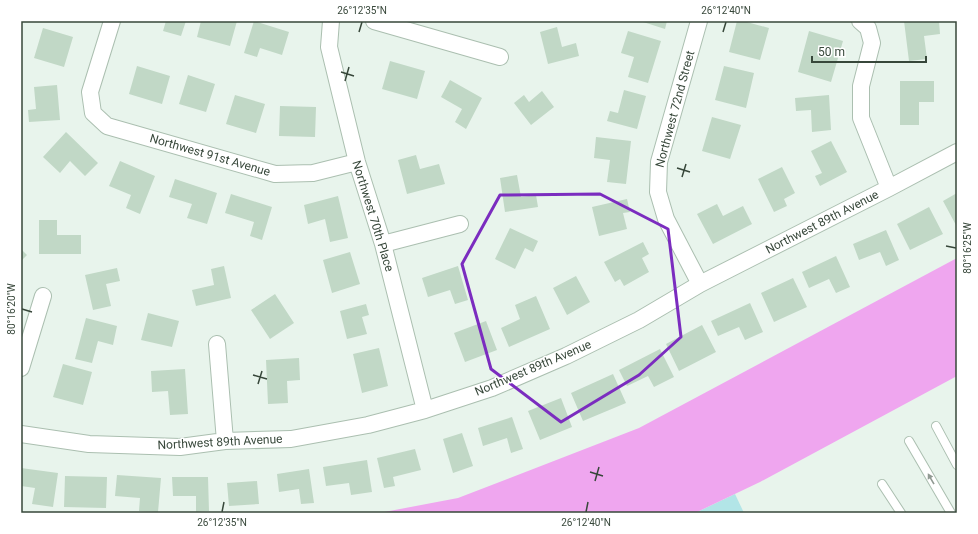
<svg xmlns="http://www.w3.org/2000/svg" width="978" height="534" font-family="Roboto,sans-serif">
  <style>
    .green { fill: #b2e5e7 }
    .water { fill: #efa6ef }
    .building { fill: #c1d8c6 }
    .lines { fill: none; stroke-linecap: round; stroke-linejoin: round }
    .lane-casing { stroke: #abbfb0; stroke-width: 10 }
    .street-casing { stroke: #abbfb0; stroke-width: 18 }
    .lane { stroke: #fff; stroke-width: 8 }
    .street { stroke: #fff; stroke-width: 16 }
    .oneway { fill: #919a93 }
    .marked { fill: none; stroke: #7b2cbf; stroke-width: 3; stroke-linejoin: round }
    .ticks { fill: none; stroke: #37473a; stroke-width: 1.5 }
    .labels { text-anchor: middle; stroke-width: 3; stroke-linejoin: round; paint-order: stroke }
    .street-label { font-size: 12px; fill: #37473a; stroke: #fff }
    .neatline { fill: none; stroke: #37473a; stroke-width: 1.5 }
    .ticks-label { font-size: 10px; text-anchor: middle; fill: #37473a }
  </style>
  <rect width="100%" height="100%" fill="#e8f4ec"/>
  <path class="green" d="M735,494L744,513H695Z"/>
  <path class="water" d="M957,258V376L760,482L695,513H379L458,498L639,428Z"/>
  <path class="building" d="M166,21H186L181,36L163,31Z
    M201,21H237L230,46L197,37Z
    M254,21L289,32L282,55L260,48L257,57L244,53Z
    M640,21H667L665,29Z
    M737,21H743L769,28L760,60L729,52Z
    M904,21H939L940,34L924,36L927,59L909,61Z
    M557,27L562,47L576,43L579,56L548,64L540,32Z
    M43,28L73,37L64,67L34,58Z
    M628,31L661,41L648,83L628,77L634,57L621,53Z
    M809,31L843,41L831,82L798,72Z
    M390,61L425,71L417,99L382,89Z
    M137,66L170,76L162,104L129,94Z
    M724,66L754,73L746,108L715,100Z
    M188,75L215,84L206,112L179,104Z
    M450,80L482,98L466,129L455,122L462,109L441,97Z
    M900,81H934V102H919V125H900Z
    M57,85L60,120L29,122L28,110L36,109L34,87Z
    M624,90L646,96L637,129L607,121L610,111L618,113Z
    M542,91L554,107L531,125L514,103L524,95L529,102Z
    M235,95L265,104L256,133L226,124Z
    M829,95L831,130L812,132L811,110L796,111L795,98Z
    M280,106L316,107L315,137L279,136Z
    M712,117L741,125L730,159L702,151Z
    M66,132L98,163L85,176L70,161L60,173L43,157Z
    M596,137L631,141L626,184L607,182L610,160L594,158Z
    M831,141L847,172L820,186L815,176L822,173L811,151Z
    M416,155L420,169L439,164L445,184L407,194L398,160Z
    M120,161L155,176L140,214L126,208L131,195L109,186Z
    M782,167L795,193L784,199L787,206L774,212L758,179Z
    M517,175L521,197L536,195L538,207L505,212L500,178Z
    M175,179L217,193L207,224L187,218L192,204L169,197Z
    M957,193V227L943,201Z
    M231,194L272,207L262,240L250,236L254,222L225,213Z
    M338,196L348,238L330,242L325,219L308,224L304,205Z
    M627,199L630,212L623,213L627,229L599,236L592,207Z
    M717,204L723,216L743,206L752,224L713,244L697,214Z
    M929,207L943,234L910,250L897,224Z
    M39,220H57V235H81V254H39Z
    M510,228L538,241L533,252L525,248L515,269L495,259Z
    M886,230L899,260L886,266L880,252L859,260L853,244Z
    M643,242L649,254L642,258L649,272L624,286L620,279L615,282L604,262Z
    M21,249L27,255L21,261Z
    M350,252L360,284L332,293L323,260Z
    M836,256L850,287L836,293L829,279L809,288L802,272Z
    M224,266L231,298L196,306L192,290L214,285L211,269Z
    M458,266L468,300L455,304L450,290L428,297L422,278Z
    M117,268L120,281L106,284L111,306L93,310L85,275Z
    M576,276L590,302L567,315L553,288Z
    M793,278L807,307L774,322L761,293Z
    M275,294L294,323L270,339L251,310Z
    M536,296L550,329L509,347L501,328L520,319L515,305Z
    M750,303L763,332L745,340L739,327L718,336L711,321Z
    M366,304L369,315L362,317L367,334L347,339L340,311Z
    M148,313L179,321L172,347L141,340Z
    M86,318L117,326L113,345L98,341L92,363L75,359Z
    M486,321L497,350L465,362L454,333Z
    M702,325L716,352L679,371L666,344Z
    M379,348L388,386L362,393L353,354Z
    M660,349L674,377L654,387L648,376L627,386L619,370Z
    M299,358L300,380L287,381L288,403L268,404L266,360Z
    M63,364L92,372L83,405L53,397Z
    M185,369L188,414L170,415L168,391L152,392L151,371Z
    M613,374L626,403L583,421L571,393Z
    M561,398L572,427L540,440L528,411Z
    M512,417L523,449L511,453L507,438L483,446L478,428Z
    M462,433L473,466L453,473L443,439Z
    M415,449L421,470L393,477L395,486L384,488L377,458Z
    M367,460L372,492L351,495L349,483L326,486L323,467Z
    M21,468L58,473L53,507L32,504L35,488L21,486Z
    M309,469L314,503L301,504L299,489L279,492L277,474Z
    M117,475L161,478L158,512L139,511L140,498L115,496Z
    M65,476L107,477L106,508L64,507Z
    M172,477H208L209,511L196,512V496H173Z
    M257,481L259,504L229,506L227,483Z"/>
  <g class="lines">
    <g class="lane-casing">
      <path id="lane" d="M936,426L957,465
        M909,441L951,513
        M882,484L901,513"/>
    </g>
    <g class="street-casing">
      <path id="street" d="M112,21L90,92L93,113L107,126L275,174L313,173L357,162
        M331,21L329,47L357,162L383,244L425,410
        M374,21L500,57
        M699,21L659,162L658,192L666,219L700,284
        M860,21L868,28L872,43L861,86V118L889,188
        M383,244L460,224
        M217,344L225,441
        M21,368L43,296
        M21,434L89,444L180,447L225,441L291,439L368,425L425,410L492,388L566,356L639,320L700,284L889,188L957,152"/>
    </g>
    <use href="#lane" class="lane"/>
    <use href="#street" class="street"/>
  </g>
  <defs><path id="oneway-solid" d="M-6-.8H1V-3.2L6.5 0L1 3.2V.8H-6Z"/></defs>
  <use class="oneway" href="#oneway-solid" transform="translate(931 479) rotate(-120)"/>
  <path class="marked" d="M600,194L668,229L681,337L639,375L561,422L491,369L462,264L500,195Z"/>
  <path class="ticks" d="M359,32L362,22M723,32L726,22M341,72L354,76M345,81L349,67M677,168L690,172M682,177L686,164M946,246L956,248M22,309L32,312M253,375L267,379M258,384L262,371M590,472L603,476M595,481L599,467M222,512L224,502M586,512L588,502"/>
  <g class="labels">
    <g class="street-label">
      <text transform="translate(675 109) rotate(-75)" y="4">Northwest 72nd Street</text>
      <text transform="translate(210 155) rotate(16)" y="4">Northwest 91st Avenue</text>
      <text transform="translate(373 216) rotate(73)" y="4">Northwest 70th Place</text>
      <text transform="translate(822 222) rotate(-27)" y="4">Northwest 89th Avenue</text>
      <text transform="translate(533 368) rotate(-23)" y="4">Northwest 89th Avenue</text>
      <text transform="translate(220 442) rotate(-3)" y="4">Northwest 89th Avenue</text>
    </g>
  </g>
  <rect width="978" height="534" fill="none" stroke="#ffffff" stroke-width="44"/>
  <path d="M812 56v6h114v-6" fill="none" stroke="#37473a" stroke-width="2"/>
  <text x="818" y="56" font-size="12" fill="#37473a" stroke="#ffffff" stroke-width="3" paint-order="stroke">50 m</text>
  <rect x="22" y="22" width="934" height="490" class="neatline"/>
  <g class="ticks-label">
    <text x="362" y="14">26°12'35"N</text>
    <text x="726" y="14">26°12'40"N</text>
    <text transform="translate(967 248) rotate(-90)" y="4">80°16'25"W</text>
    <text transform="translate(11 309) rotate(-90)" y="4">80°16'20"W</text>
    <text x="222" y="526">26°12'35"N</text>
    <text x="586" y="526">26°12'40"N</text>
  </g>
</svg>
